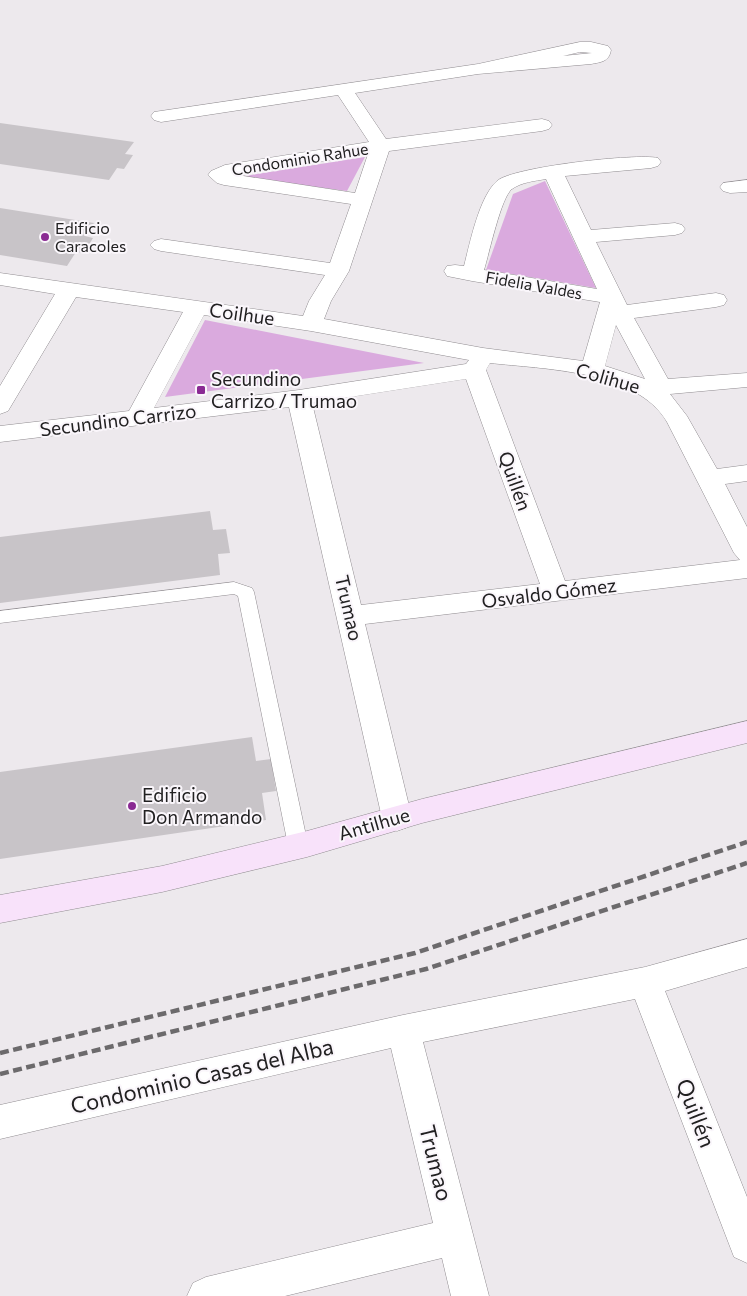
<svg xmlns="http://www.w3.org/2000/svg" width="747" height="1296" font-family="Commissioner,sans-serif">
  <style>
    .green { fill: #daaade }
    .building { fill: #c8c4c8 }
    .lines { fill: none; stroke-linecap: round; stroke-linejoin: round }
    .lane-casing { stroke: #908c90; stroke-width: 1 }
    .street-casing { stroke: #908c90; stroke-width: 1 }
    .secondary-casing { stroke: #908c90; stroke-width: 1 }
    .lane { fill: #fff; fill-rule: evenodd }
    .street { fill: #fff; fill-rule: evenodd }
    .secondary { fill: #f8e2fa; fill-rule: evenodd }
    .rail { stroke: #6c6a6c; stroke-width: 4.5; stroke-dasharray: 9 4.5; stroke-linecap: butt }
    .poi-dot { fill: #8a2a93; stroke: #faf6fb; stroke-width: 2 }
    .labels { text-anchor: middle; stroke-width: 4; stroke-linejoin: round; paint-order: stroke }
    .far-street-label { font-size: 16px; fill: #212021; stroke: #faf6fb }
    .far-poi-label { font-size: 16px; fill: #212021; stroke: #faf6fb; text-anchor: start }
    .street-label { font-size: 19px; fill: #212021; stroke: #faf6fb }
    .poi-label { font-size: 19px; fill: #212021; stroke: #faf6fb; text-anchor: start }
    .near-street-label { font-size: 22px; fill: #212021; stroke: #faf6fb }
  </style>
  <rect width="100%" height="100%" fill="#ede9ed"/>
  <path class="green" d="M365,157L347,191L239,177Z
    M545,181L596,288L486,270L513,194Z
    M205,320L424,363L165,397Z"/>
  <path class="building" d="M0,123L134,142L125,154L133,155L124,169L117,168L109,180L0,164Z
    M0,208L94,223L85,236L93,238L84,253L76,252L67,266L0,255Z
    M210,511L213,530L226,529L230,553L218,554L220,575L0,603V537Z
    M252,737L256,761L271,759L276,791L262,793L266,820L0,859V772Z"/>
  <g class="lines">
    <g class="lane-casing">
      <path id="lane" d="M234,582L252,588L254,592L308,845L305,851L298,853L291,851L288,845L238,596L234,594L0,623V611Z"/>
    </g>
    <g class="street-casing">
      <path id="street" d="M580,42H591L608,46L611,50C609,62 601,62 591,64L478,74L355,93L386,139L542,119L549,121L552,125L549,129L542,131L389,151L349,271L331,301L324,319L483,348L583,361L600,302L472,281L447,276L444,271L447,266L455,265L464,266C470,243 479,197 497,181C512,167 637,153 658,158L661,162L658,166L651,168L565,176L591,230L675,223L682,225L685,229L682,233L675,235L596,242L627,305L716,293L724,295L727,300L724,305L716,307L634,318L668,379L747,373V387L670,394L687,416L717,469L747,465V481L725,484L747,527V578L365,624L412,818L408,827L397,831L386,827L382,818L289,407L0,442V426L129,411L183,312L76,297L8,411L0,414V386L55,294L0,285V273L303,316L309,301L325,275L161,251L154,249L150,245L154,241L161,239L330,263L351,204L224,185L217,183L208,175L211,171L225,165L369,142L338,95L161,122L154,120L151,116L154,112L478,64ZM580,52L592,53L563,56ZM368,154L355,193L237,175ZM546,179L597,289L484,270C489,254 501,197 512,189C522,182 535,181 546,179ZM204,315L311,331L469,360L466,364L299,390L154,408ZM616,325L645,379L605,366ZM490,363C543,369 637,370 667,422L734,553L740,560L565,581L486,370ZM466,379L540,584L361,605L312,403Z
        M747,180V192L730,193L723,191L720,187L723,183Z
        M747,939V967L665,991L747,1197V1263L734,1257L635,999L423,1042L489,1296H451L442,1258L285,1296H187L193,1283L206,1277L433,1223L391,1048L0,1139V1105L403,1015L645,967Z"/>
    </g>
    <g class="secondary-casing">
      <path id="secondary" d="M747,721V743L422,823L307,857L162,892L0,923V895L162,866L307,831L422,799Z"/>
    </g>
    <use href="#lane" class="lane"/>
    <use href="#street" class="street"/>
    <use href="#secondary" class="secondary"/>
    <path class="rail" d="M0,1053L415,953L747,842
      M0,1074L426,969L747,863"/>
  </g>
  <g class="poi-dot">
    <circle cx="45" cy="237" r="5"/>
    <rect x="196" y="385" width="10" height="10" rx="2.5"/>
    <circle cx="132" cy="806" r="5"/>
  </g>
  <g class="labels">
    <g class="far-street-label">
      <text transform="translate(300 159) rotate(-9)" y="6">Condominio Rahue</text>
      <text transform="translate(534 285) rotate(10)" y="6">Fidelia Valdes</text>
    </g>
    <g class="far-poi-label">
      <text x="55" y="234">Edificio<tspan x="55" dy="18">Caracoles</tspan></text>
    </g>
    <g class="street-label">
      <text transform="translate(242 314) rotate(8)" y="7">Coilhue</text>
      <text transform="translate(608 378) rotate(16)" y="7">Colihue</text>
      <text transform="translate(118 420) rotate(-7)" y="7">Secundino Carrizo</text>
      <text transform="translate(515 481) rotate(70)" y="7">Quillén</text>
      <text transform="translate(549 593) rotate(-7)" y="7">Osvaldo Gómez</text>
      <text transform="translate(349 608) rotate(77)" y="7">Trumao</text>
      <text transform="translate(374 824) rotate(-16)" y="7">Antilhue</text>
    </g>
    <g class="poi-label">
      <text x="211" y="386">Secundino<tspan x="211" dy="22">Carrizo / Trumao</tspan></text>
      <text x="142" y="802">Edificio<tspan x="142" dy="22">Don Armando</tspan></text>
    </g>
    <g class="near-street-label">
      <text transform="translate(202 1076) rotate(-13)" y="8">Condominio Casas del Alba</text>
      <text transform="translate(696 1113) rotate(69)" y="8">Quillén</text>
      <text transform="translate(436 1163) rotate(76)" y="8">Trumao</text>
    </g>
  </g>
</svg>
